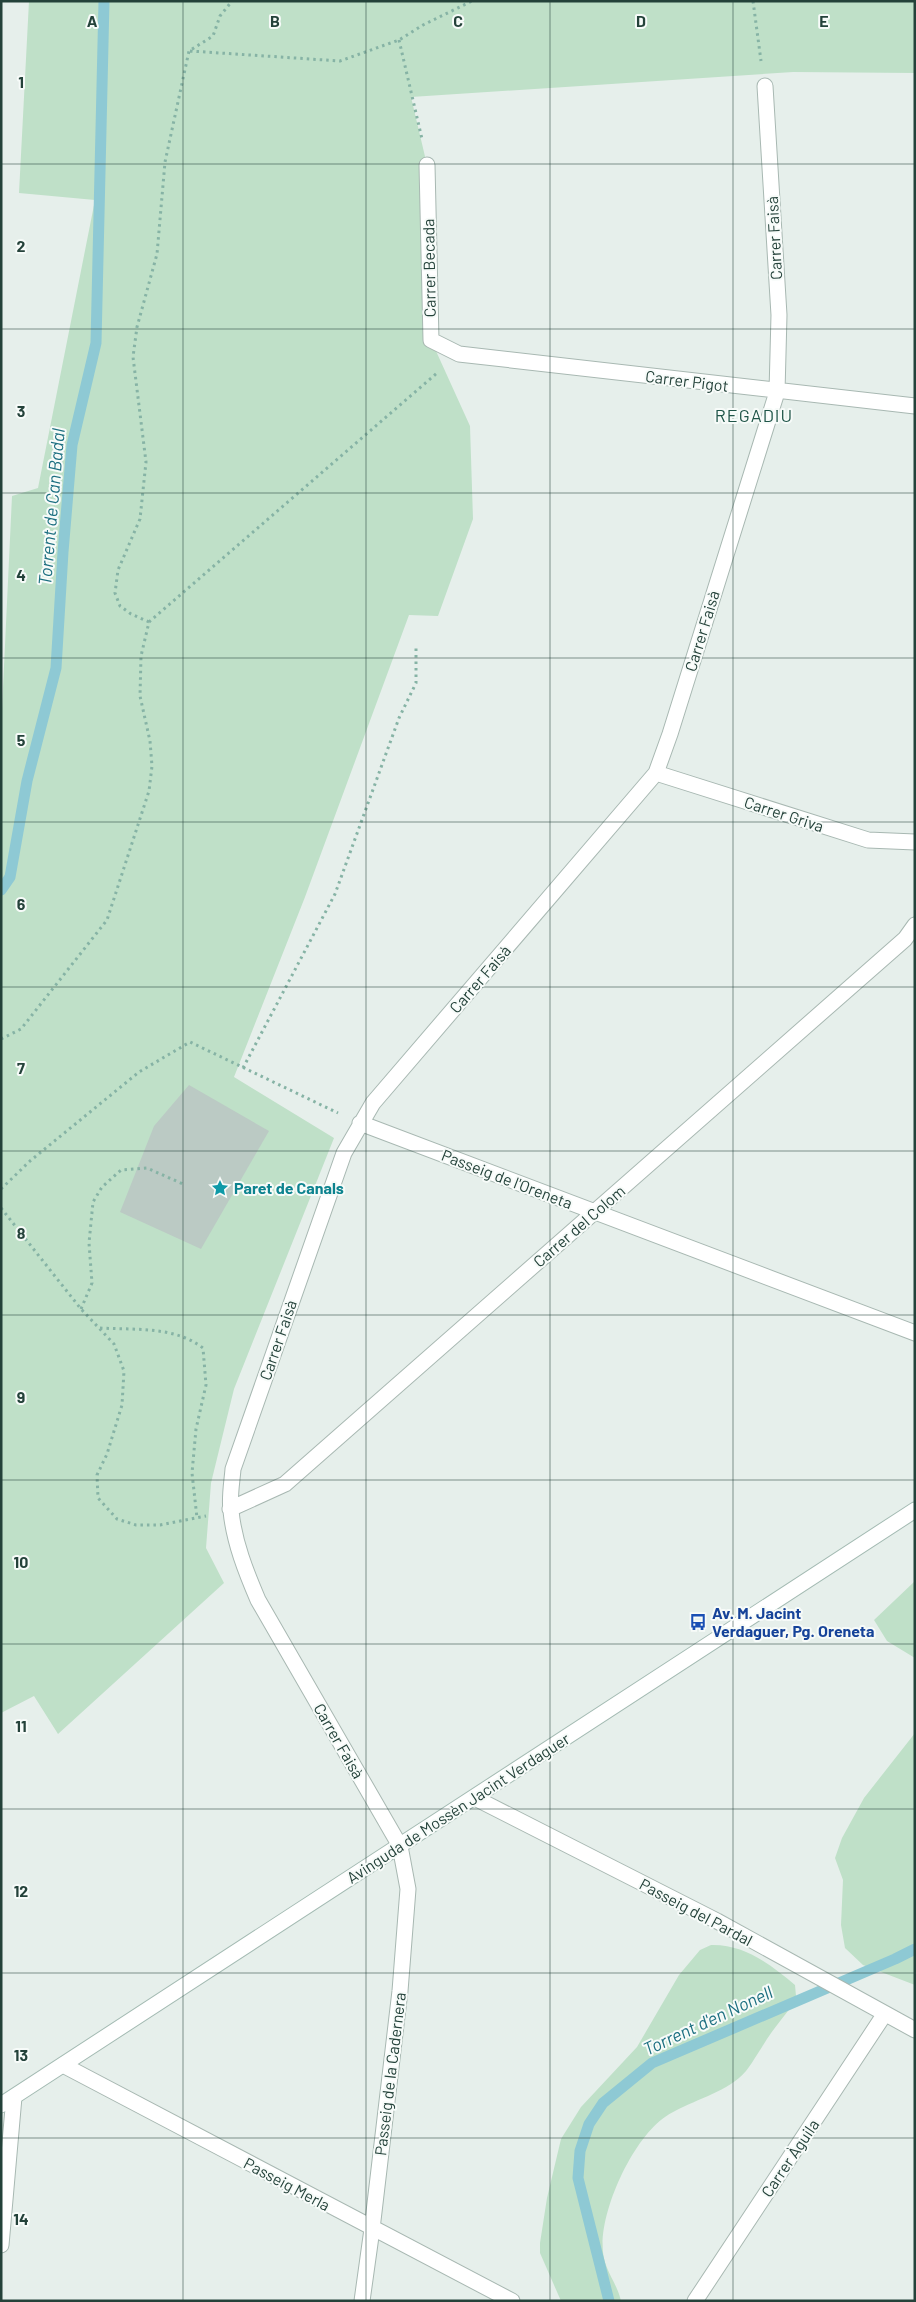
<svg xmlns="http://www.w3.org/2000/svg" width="916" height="2302" font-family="Barlow,sans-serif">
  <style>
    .green { fill: #bfe0c8 }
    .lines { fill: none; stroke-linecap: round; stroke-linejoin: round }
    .stream { stroke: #8ec9d4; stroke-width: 11 }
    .building { fill: #bbcac4 }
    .street-casing { stroke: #a8b8b2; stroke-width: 17 }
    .secondary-casing { stroke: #a4bbb3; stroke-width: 17 }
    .path { stroke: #86b3a5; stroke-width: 3; stroke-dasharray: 2.5 4; stroke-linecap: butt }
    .street { stroke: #fff; stroke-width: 15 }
    .secondary { stroke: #fff; stroke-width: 15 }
    .grid { fill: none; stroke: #24423a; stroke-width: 1; stroke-opacity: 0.55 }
    .labels { text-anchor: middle; stroke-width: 4; stroke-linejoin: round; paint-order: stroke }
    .street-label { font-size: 16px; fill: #24423a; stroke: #f7fbf9 }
    .culture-label { font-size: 16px; font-weight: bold; fill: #0d838f; stroke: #f7fbf9; text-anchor: start }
    .transit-label { font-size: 16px; font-weight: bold; fill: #164399; stroke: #f7fbf9; text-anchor: start }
    .neighbourhood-label { font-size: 18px; letter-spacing: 1px; fill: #1f5548; stroke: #f7fbf9 }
    .water-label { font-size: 18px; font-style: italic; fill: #1c6f80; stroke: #f7fbf9 }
    .grid-label { font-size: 16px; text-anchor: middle; font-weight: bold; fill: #24423a; stroke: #f7fbf9; stroke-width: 4; stroke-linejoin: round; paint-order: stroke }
  </style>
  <rect width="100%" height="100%" fill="#e6efeb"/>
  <path class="green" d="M29,1H915V73L793,72L411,97L427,165L431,340L470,426L473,519L438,616L409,615L305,897L234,1077L334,1138L234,1389L211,1483L206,1548L224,1583L58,1734L34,1696L1,1713V730L12,496L38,488L95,200L19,193Z
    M915,1581V1658L887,1641L874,1620Z
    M915,1733V1985L863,1965L845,1948L841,1925L843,1880L835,1858L842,1838L864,1798Z
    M711,1945C744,1944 770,1964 795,1985L796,1996L791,2007C781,2020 770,2033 762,2047C755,2057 749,2070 739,2078C717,2096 689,2101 665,2117C632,2139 595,2219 604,2258C607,2273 618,2286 621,2301H561L540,2253V2243L547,2198L561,2139L581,2107L637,2047L679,1975L700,1950Z"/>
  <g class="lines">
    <path class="stream" d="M1,890L10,877L27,781L56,668L63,552L72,445L96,343L104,1
      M609,2301L578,2178L580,2151L589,2124L603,2103L652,2063L895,1959L915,1949"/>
  </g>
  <path class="building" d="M189,1085L269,1131L201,1249L120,1212L154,1126Z"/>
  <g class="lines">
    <g class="street-casing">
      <path id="street" d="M427,165L431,340L459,354L915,406
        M656,773L868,840L915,842
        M360,1123L915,1333
        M230,1509L285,1484L905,939L915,925
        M475,1798L717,1921L915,2030
        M63,2065L512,2301
        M1,2245L14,2097
        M362,2301L372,2229L400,1991L408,1889L400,1846L258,1600C246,1572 234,1542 231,1511C229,1498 232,1482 233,1469L344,1153L373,1103L656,773L670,734L777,392L779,315L765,86
        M695,2301L884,2015"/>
    </g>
    <g class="secondary-casing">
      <path id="secondary" d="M1,2105L915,1510"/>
    </g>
    <path class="path" d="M753,1L761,61
      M399,40L422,139
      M190,51L340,61L399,40L423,25L472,1
      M149,622L131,614L120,606L115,593L118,570L140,519L146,462L133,357L137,327L157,254L165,162L189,51L213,36L220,16L232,1
      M1,1039L21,1029L107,920L149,791L152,766L150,741L140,696L141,656L149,622L437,373
      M243,1068L335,894L399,718L416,683V648
      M1,1189L30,1161L139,1072L190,1042L338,1113
      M1,1208L81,1309L114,1344L124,1371L122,1405L107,1454L97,1475L98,1498L117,1519L136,1525H160L206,1516
      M81,1309L92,1283L89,1243L93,1202L102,1187L121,1170L147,1168L183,1184
      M100,1328C136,1330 174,1326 203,1348L206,1385L196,1429L192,1473L197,1518"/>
    <use href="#street" class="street"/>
    <use href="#secondary" class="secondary"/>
  </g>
  <path class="grid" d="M183,1V2301M366,1V2301M550,1V2301M733,1V2301M1,164H915M1,329H915M1,493H915M1,658H915M1,822H915M1,987H915M1,1151H915M1,1315H915M1,1480H915M1,1644H915M1,1809H915M1,1973H915M1,2138H915"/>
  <defs>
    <g id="sight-bare" transform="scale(1.35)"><path d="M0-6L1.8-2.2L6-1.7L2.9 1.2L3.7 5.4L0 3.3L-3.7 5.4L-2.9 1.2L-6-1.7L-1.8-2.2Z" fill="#0f9aa8" stroke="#f7fbf9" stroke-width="2.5" paint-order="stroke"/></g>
    <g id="bus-bare" transform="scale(1.35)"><path d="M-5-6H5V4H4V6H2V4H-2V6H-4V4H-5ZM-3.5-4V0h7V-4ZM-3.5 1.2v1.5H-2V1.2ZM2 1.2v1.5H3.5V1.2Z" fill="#1a4fb4" stroke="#f7fbf9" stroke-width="2.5" paint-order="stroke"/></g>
  </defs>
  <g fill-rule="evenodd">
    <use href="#sight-bare" x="220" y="1188"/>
    <use href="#bus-bare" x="698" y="1622"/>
  </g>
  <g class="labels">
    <g class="street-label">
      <text transform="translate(774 238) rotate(-93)" y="6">Carrer Faisà</text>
      <text transform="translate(429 268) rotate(-91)" y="6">Carrer Becada</text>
      <text transform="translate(687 381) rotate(7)" y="6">Carrer Pigot</text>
      <text transform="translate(702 631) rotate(-73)" y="6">Carrer Faisà</text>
      <text transform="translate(784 814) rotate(18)" y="6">Carrer Griva</text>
      <text transform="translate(480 979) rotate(-49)" y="6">Carrer Faisà</text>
      <text transform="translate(507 1179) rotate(21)" y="6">Passeig de l'Oreneta</text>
      <text transform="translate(579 1226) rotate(-41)" y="6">Carrer del Colom</text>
      <text transform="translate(278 1340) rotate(-71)" y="6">Carrer Faisà</text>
      <text transform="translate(339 1741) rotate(60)" y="6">Carrer Faisà</text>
      <text transform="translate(458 1808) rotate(-33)" y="6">Avinguda de Mossèn Jacint Verdaguer</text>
      <text transform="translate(696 1912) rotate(28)" y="6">Passeig del Pardal</text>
      <text transform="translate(390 2074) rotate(-83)" y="6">Passeig de la Cadernera</text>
      <text transform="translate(790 2158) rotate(-56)" y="6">Carrer Àguila</text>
      <text transform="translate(287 2184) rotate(28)" y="6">Passeig Merla</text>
    </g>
    <g class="culture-label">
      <text x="234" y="1194">Paret de Canals</text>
    </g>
    <g class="transit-label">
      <text x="712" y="1619">Av. M. Jacint<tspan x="712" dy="18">Verdaguer, Pg. Oreneta</tspan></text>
    </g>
    <g class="neighbourhood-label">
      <text x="754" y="422">REGADIU</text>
    </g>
    <g class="water-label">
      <text transform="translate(52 507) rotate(-85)" y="6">Torrent de Can Badal</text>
      <text transform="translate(708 2021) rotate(-25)" y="6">Torrent d'en Nonell</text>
    </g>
  </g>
  <g class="grid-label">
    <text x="92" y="27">A</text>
    <text x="275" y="27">B</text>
    <text x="458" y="27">C</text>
    <text x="641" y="27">D</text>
    <text x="824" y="27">E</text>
    <text x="21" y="88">1</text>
    <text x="21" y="252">2</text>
    <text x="21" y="417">3</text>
    <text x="21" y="581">4</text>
    <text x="21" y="746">5</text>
    <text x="21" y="910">6</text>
    <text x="21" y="1074">7</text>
    <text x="21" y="1239">8</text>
    <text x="21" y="1403">9</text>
    <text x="21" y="1568">10</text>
    <text x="21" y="1732">11</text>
    <text x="21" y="1897">12</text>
    <text x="21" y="2061">13</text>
    <text x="21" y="2225">14</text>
  </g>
  <rect width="916" height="2302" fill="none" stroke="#24423a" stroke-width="5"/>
</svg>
